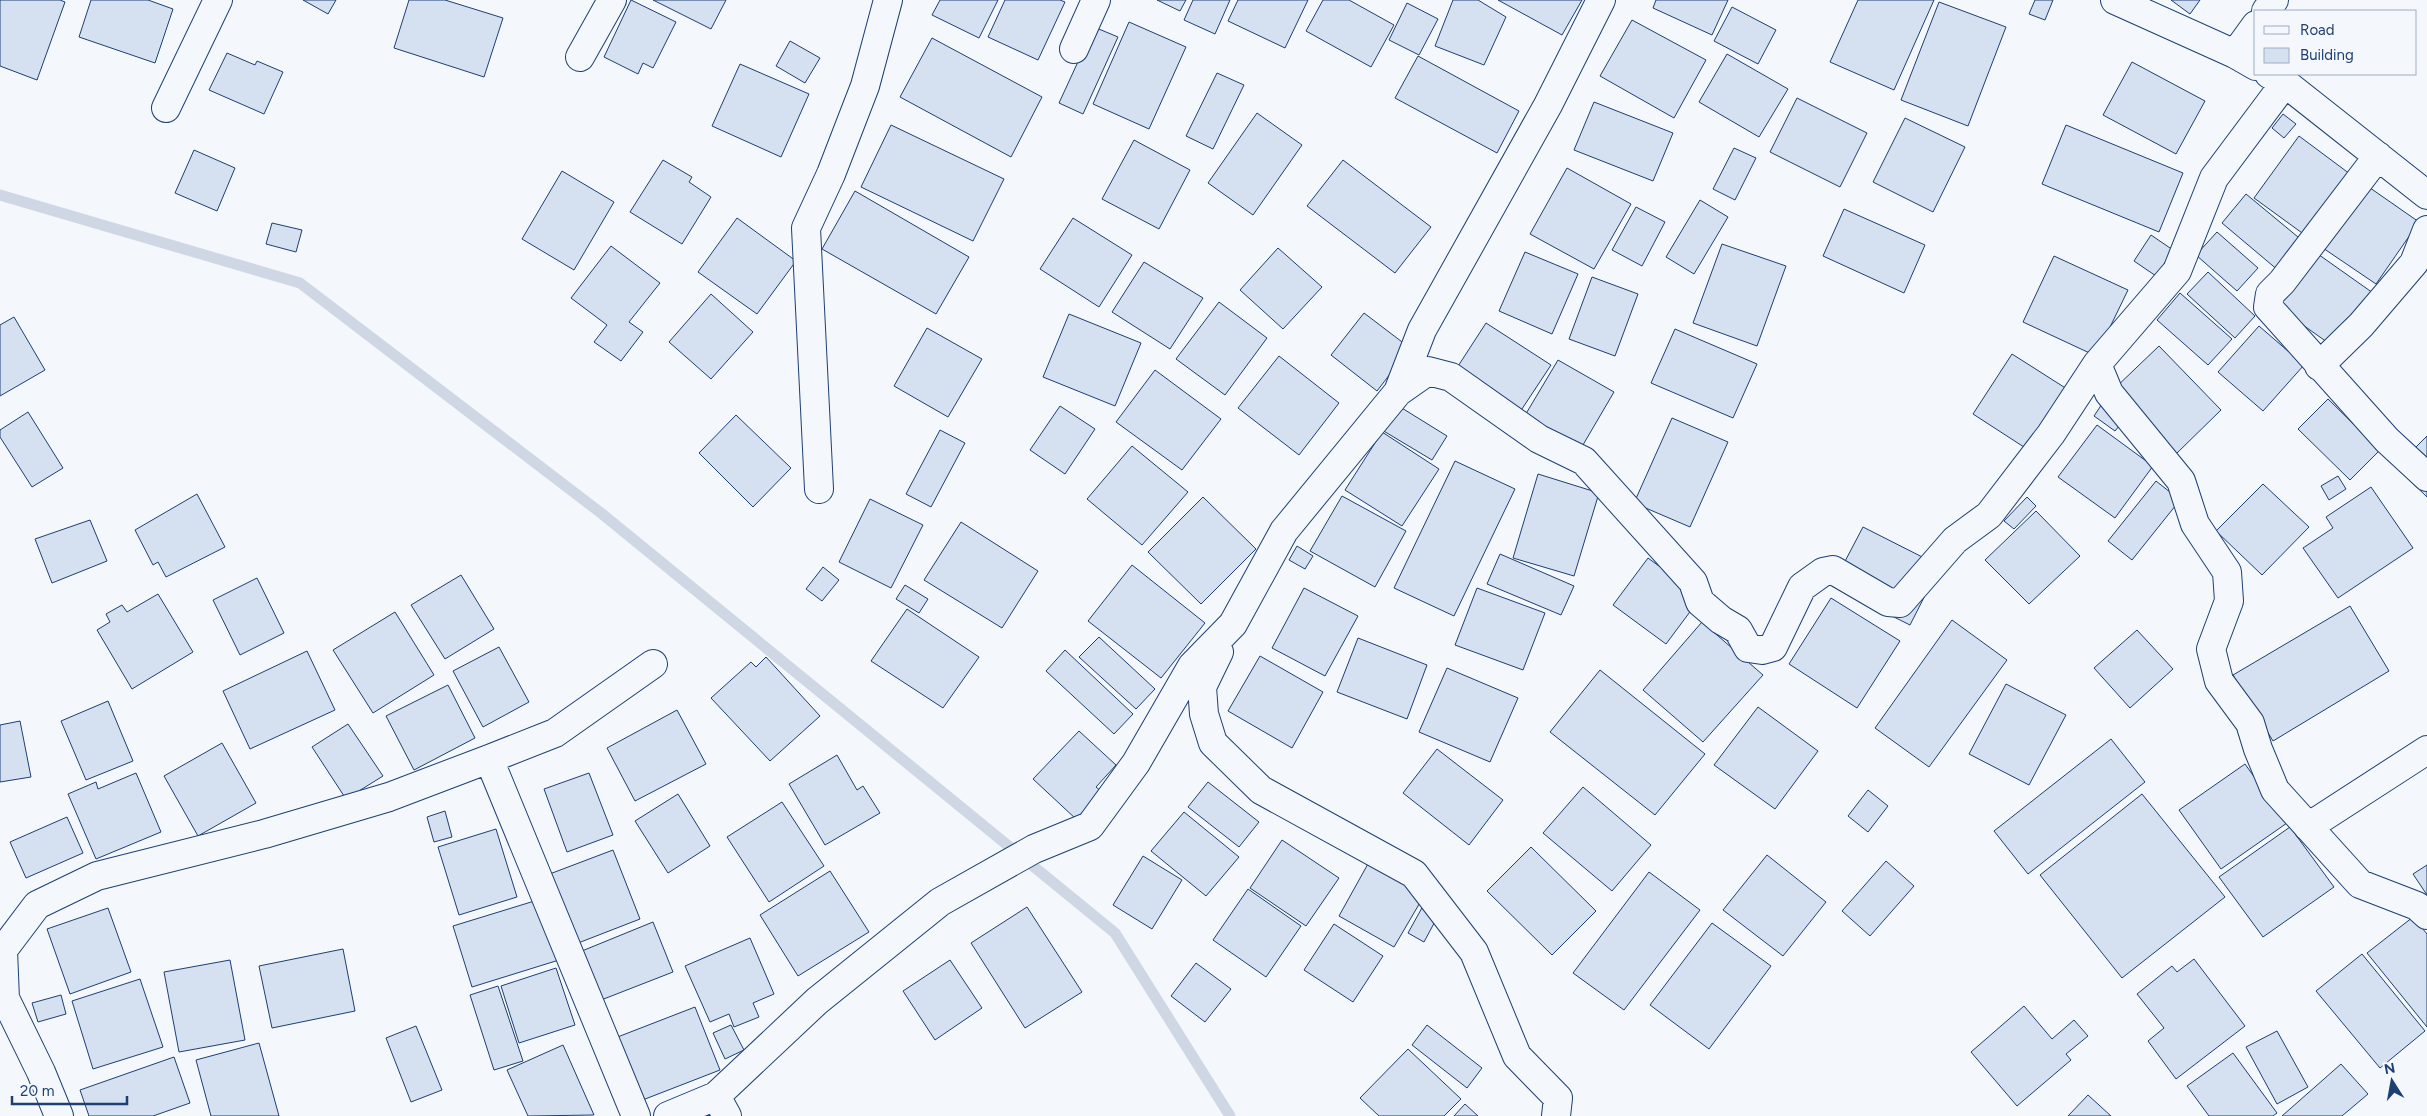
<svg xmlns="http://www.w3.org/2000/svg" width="2427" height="1116" font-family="Figtree,sans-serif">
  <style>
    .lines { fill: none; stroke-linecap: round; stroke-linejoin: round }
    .stream { stroke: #cfd7e4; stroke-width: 11 }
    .building { fill: #d5e0f0; stroke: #1d3f73 }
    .minor-casing { stroke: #1d3f73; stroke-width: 30 }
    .minor { stroke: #f4f7fb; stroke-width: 28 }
  </style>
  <rect width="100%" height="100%" fill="#f4f7fb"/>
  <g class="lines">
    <path class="stream" d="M0,195L300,283L601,513L1115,933L1230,1116"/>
  </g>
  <path class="building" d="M0,0H60L65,2L37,80L0,66Z
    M91,0H148L173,9L155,63L79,37Z
    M303,0H336L328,14Z
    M409,0H445L503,18L484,77L394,48Z
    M631,0L676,22L653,68L643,63L638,74L604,57Z
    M653,0H726L711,29Z
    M940,0H998L979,38L932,15Z
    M1005,0H1060L1065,2L1038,60L988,37Z
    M1157,0H1186L1180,11Z
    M1193,0H1230L1215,34L1184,20Z
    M1238,0H1308L1285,48L1228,21Z
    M1323,0H1349L1394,25L1371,67L1306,31Z
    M1453,0H1478L1506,17L1484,65L1435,46Z
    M1498,0H1582L1562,35Z
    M1656,0H1728L1712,35L1653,8Z
    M1858,0H1934L1894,90L1830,62Z
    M2035,0H2053L2045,20L2029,14Z
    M2171,0H2200L2190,14Z
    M1939,2L2006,27L1968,126L1901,100Z
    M1407,3L1438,19L1419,55L1389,40Z
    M1732,7L1776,30L1758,64L1714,41Z
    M1632,20L1706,60L1674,118L1600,76Z
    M1129,22L1186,47L1149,129L1093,104Z
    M1094,27L1118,37L1083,114L1059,103Z
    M932,38L1042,97L1011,157L900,97Z
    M790,41L820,58L805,83L776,66Z
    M227,53L255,65L257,61L283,72L264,114L209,90Z
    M1727,54L1788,89L1759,137L1699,102Z
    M1418,56L1519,111L1497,153L1395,98Z
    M2132,62L2205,101L2176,154L2103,115Z
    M740,64L809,94L781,157L712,126Z
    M1217,73L1244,85L1213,149L1186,136Z
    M1797,98L1867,133L1840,187L1770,152Z
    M1594,102L1673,133L1653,181L1574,150Z
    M1257,113L1302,145L1253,215L1208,183Z
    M2283,114L2296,124L2284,138L2272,128Z
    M1905,118L1965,147L1933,212L1873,182Z
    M891,125L1004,179L973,241L861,187Z
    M2066,125L2183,173L2159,232L2042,184Z
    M2299,136L2354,177L2309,238L2254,198Z
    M1134,140L1190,170L1159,229L1102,199Z
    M1734,148L1756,158L1735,200L1713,189Z
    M194,150L235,168L217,211L175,193Z
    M663,160L692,177L689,182L711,197L682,244L630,212Z
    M1343,160L1431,227L1395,273L1307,206Z
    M1567,168L1631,204L1594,269L1530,234Z
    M562,171L614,202L574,270L522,239Z
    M2363,183L2419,222L2376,284L2320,246Z
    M855,191L969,257L936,314L822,249Z
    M2246,194L2304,242L2279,271L2222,223Z
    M1700,200L1728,217L1694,274L1666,257Z
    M1636,207L1665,222L1642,266L1612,250Z
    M1844,209L1925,245L1904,293L1823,256Z
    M737,218L796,261L757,314L698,272Z
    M1073,218L1132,255L1099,307L1040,269Z
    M272,223L302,230L296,252L266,244Z
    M2217,232L2258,268L2237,291L2196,255Z
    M2151,235L2173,250L2156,276L2134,261Z
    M1722,244L1786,266L1757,346L1693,323Z
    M611,246L660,283L629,322L643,332L621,361L594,342L607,325L571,298Z
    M1278,248L1322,287L1283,329L1240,290Z
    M1525,252L1578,274L1552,334L1499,311Z
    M2315,252L2373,293L2334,347L2276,306Z
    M2054,256L2128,290L2096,356L2023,322Z
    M1144,262L1203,298L1170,349L1112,312Z
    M2208,272L2255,316L2235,338L2187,294Z
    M1592,277L1638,294L1615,356L1569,339Z
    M2180,293L2232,339L2208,365L2157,320Z
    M711,294L753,332L711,379L669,342Z
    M1219,302L1267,338L1225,395L1176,359Z
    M1364,313L1410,348L1377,391L1331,355Z
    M1069,314L1141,343L1115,406L1043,377Z
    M14,317L45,370L0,396V325Z
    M1486,323L1551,365L1516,418L1451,377Z
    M2259,326L2304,365L2263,411L2218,372Z
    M927,328L982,359L948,417L894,386Z
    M1675,329L1757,364L1733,418L1651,383Z
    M2159,346L2221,410L2176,454L2113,390Z
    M2012,354L2067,389L2027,449L1973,414Z
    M1279,356L1339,403L1299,455L1238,408Z
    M1558,360L1614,392L1580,450L1524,417Z
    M1155,370L1221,419L1182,470L1116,422Z
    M2328,399L2380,450L2350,480L2298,429Z
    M2102,404L2124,420L2115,431L2094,416Z
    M1397,405L1447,436L1432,460L1382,430Z
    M1060,406L1095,429L1065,474L1030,450Z
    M28,412L63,468L32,487L0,437V430Z
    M736,415L791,468L753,507L699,453Z
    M1672,418L1728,442L1690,527L1634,503Z
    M2097,425L2153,466L2115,518L2058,477Z
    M940,430L965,443L931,507L906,494Z
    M1382,432L1439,469L1402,526L1345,490Z
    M2427,436V497L2396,467Z
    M1132,446L1188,492L1142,545L1087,499Z
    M1455,461L1515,489L1454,616L1394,588Z
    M1538,474L1599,493L1574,576L1513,558Z
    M2338,476L2346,489L2329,500L2321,486Z
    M2156,481L2180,500L2132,560L2108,541Z
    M2263,484L2309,527L2262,575L2216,531Z
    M2371,487L2413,548L2338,598L2303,548L2333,528L2326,517Z
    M197,494L225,547L166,577L158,562L153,565L135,530Z
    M1342,496L1406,531L1375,587L1310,551Z
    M1203,497L1256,549L1201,604L1148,552Z
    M2027,497L2036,506L2014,529L2004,521Z
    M870,499L923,525L891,588L839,562Z
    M2036,511L2080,556L2029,604L1985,560Z
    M90,520L107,561L52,583L35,539Z
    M961,522L1038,571L1002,628L924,580Z
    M1863,527L1940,566L1910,625L1832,586Z
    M1297,546L1313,556L1305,569L1289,560Z
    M1500,554L1574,586L1561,615L1487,584Z
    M1648,558L1701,597L1666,644L1613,605Z
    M1132,565L1205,623L1161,678L1088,621Z
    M823,567L839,580L822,601L806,589Z
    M461,575L494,629L445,659L411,605Z
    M257,578L284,633L240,655L213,600Z
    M905,585L928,599L919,613L896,599Z
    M1304,588L1358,616L1325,676L1272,648Z
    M1477,588L1545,613L1523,670L1455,645Z
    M158,594L193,652L132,689L97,630L110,622L106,614L122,605L127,612Z
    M1831,598L1900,641L1857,708L1789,664Z
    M2350,606L2389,671L2273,741L2233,675Z
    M907,609L979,657L943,708L871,661Z
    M395,612L434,675L373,713L333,650Z
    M1952,620L2007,660L1929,767L1875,728Z
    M1702,622L1763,675L1703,742L1643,690Z
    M2137,630L2173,669L2130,708L2094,668Z
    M1099,637L1155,689L1136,709L1079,657Z
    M1358,638L1427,665L1407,719L1337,692Z
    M499,647L529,702L483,727L453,671Z
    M1065,650L1133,714L1114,734L1046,671Z
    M307,651L335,710L250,749L223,691Z
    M1260,656L1323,692L1292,748L1228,711Z
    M766,657L820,716L770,761L711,698L751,662L756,667Z
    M1447,668L1518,698L1490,762L1419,732Z
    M1600,670L1705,754L1655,815L1550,732Z
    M2006,684L2066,715L2029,785L1969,754Z
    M448,685L475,738L414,770L386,716Z
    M108,701L133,761L86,780L61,721Z
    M1758,707L1818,751L1775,809L1714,765Z
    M677,710L706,764L635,801L607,748Z
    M20,721L31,777L0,782V725Z
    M348,724L383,776L346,799L312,747Z
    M1079,731L1116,765L1096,787L1102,792L1076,819L1033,779Z
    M2111,739L2145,782L2028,874L1994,831Z
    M222,743L256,803L198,836L164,776Z
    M1437,749L1503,800L1469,845L1403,793Z
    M837,755L857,790L863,786L880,813L825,845L789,784Z
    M2245,764L2287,823L2221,869L2179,810Z
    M136,773L161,832L96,859L68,794L96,782L98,789Z
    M589,773L613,835L567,852L544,789Z
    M1208,782L1259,822L1239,847L1188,807Z
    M1583,787L1651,845L1612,891L1543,833Z
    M1868,790L1888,806L1868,832L1848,816Z
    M678,794L710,846L668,873L635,821Z
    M2142,794L2225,897L2122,978L2040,875Z
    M782,802L824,866L769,902L727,837Z
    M445,811L452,837L434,842L427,817Z
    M1184,812L1239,857L1206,896L1151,851Z
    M67,817L83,853L26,878L10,842Z
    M2290,827L2334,887L2263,937L2219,877Z
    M496,829L517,897L459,915L438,847Z
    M1282,840L1339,878L1306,926L1250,888Z
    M1531,847L1596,911L1552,955L1487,891Z
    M613,850L640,919L573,945L547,875Z
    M1767,855L1826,902L1783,956L1723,910Z
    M1143,856L1182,880L1152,929L1113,905Z
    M1886,861L1914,886L1870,936L1842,911Z
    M1369,862L1425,894L1394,947L1339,916Z
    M2427,865V895L2413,874Z
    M830,871L869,932L798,976L760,915Z
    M1649,872L1700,910L1624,1010L1573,973Z
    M1248,889L1301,926L1266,977L1213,940Z
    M541,899L559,960L472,987L453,926Z
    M1423,906L1439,914L1424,942L1408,933Z
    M1027,907L1082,992L1025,1028L971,943Z
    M108,908L131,972L70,994L47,929Z
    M2413,917L2427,934V1027L2367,953Z
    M653,922L673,972L596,1002L577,953Z
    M1712,923L1771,966L1709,1049L1650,1005Z
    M1334,924L1383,956L1353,1002L1304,970Z
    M750,938L774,994L753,1003L759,1017L734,1027L729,1014L710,1022L685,966Z
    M343,949L355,1011L272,1028L259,966Z
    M2362,954L2425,1031L2380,1068L2316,991Z
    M2194,959L2245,1026L2176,1079L2148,1041L2164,1028L2137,994L2172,966L2177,972Z
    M230,960L245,1040L179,1052L164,972Z
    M950,960L982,1008L935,1040L903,991Z
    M1196,963L1231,989L1205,1022L1171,996Z
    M556,968L575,1025L519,1043L501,986Z
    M140,979L163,1047L93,1069L72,1001Z
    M498,986L523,1061L494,1070L470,995Z
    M61,995L66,1014L38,1022L32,1003Z
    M2024,1006L2052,1039L2074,1020L2088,1036L2066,1054L2071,1060L2017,1106L1971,1052Z
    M695,1007L720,1070L640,1101L615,1038Z
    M731,1025L744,1050L725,1059L713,1033Z
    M1427,1025L1482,1068L1467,1088L1412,1045Z
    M416,1026L442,1090L411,1102L386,1038Z
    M2277,1031L2308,1087L2277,1104L2246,1047Z
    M259,1043L279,1116H211L196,1060Z
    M563,1045L594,1115L528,1116L507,1070Z
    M1408,1049L1461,1099L1444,1116H1379L1360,1098Z
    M2233,1053L2277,1113L2273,1116H2209L2187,1086Z
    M174,1057L190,1103L153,1116H89L80,1090Z
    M2341,1064L2368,1094L2342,1116H2282Z
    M2088,1095L2111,1116H2068Z
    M1465,1104L1478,1116H1454Z"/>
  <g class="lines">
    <g class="minor-casing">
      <path id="minor" d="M2115,0L2235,54L2256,66
        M2266,11L2274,0
        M1074,49L1096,0
        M2235,54L2256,25
        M580,57L612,0
        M2269,74L2285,83L2427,195
        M166,108L218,0
        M2378,156L2282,282L2270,294L2268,307L2387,440L2427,477
        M2097,364L2109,393L2181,481L2195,524L2227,572L2229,601L2211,649L2219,681L2250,723L2258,749L2275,790L2360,884L2417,906L2427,915
        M2319,366L2361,325L2414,263L2427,230
        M1398,392L1428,371L1451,377L1539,439L1584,461L1693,582L1700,602L1721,620L1738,630L1748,648L1762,650L1773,647L1802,587L1823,572L1833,570L1888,602L1900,603L1955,540L1989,515L2051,434L2097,364L2177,271L2214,178L2285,83
        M819,489L806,228L831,174L865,86L888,0
        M1219,652L1202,687L1204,714L1213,743L1261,790L1414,874L1474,952L1517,1056L1558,1098L1556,1116
        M489,759L636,1116
        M2308,827L2427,750
        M0,988L41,1072L59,1116
        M5,999L3,950L37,905L97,876L264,834L389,797L489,759L555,733L653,664
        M716,1096L727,1116
        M668,1116L716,1096L817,1001L940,902L1034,849L1090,826L1136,763L1192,666L1233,624L1284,531L1398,392L1422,330L1548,105L1601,0"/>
    </g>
    <use href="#minor" class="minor"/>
  </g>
  <rect x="2254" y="10" width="162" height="65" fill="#f4f7fb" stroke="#9eadc5"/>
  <rect x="2264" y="26" width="25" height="8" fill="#f4f7fb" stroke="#9eadc5"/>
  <text x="2300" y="35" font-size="15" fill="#1d3f73">Road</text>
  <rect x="2264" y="48" width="25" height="15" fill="#d5e0f0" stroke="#9eadc5"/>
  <text x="2300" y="60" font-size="15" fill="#1d3f73">Building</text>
  <g transform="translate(2392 1081) rotate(349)" stroke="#f4f7fb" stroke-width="4" paint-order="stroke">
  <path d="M0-4L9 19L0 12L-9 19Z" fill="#1d3f73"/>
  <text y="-8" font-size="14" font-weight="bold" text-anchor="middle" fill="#1d3f73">N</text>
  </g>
  <path d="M12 1096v8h115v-8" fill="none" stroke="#1d3f73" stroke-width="2.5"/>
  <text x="20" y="1096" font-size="15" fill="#1d3f73" stroke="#f4f7fb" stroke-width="4" paint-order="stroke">20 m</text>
</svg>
